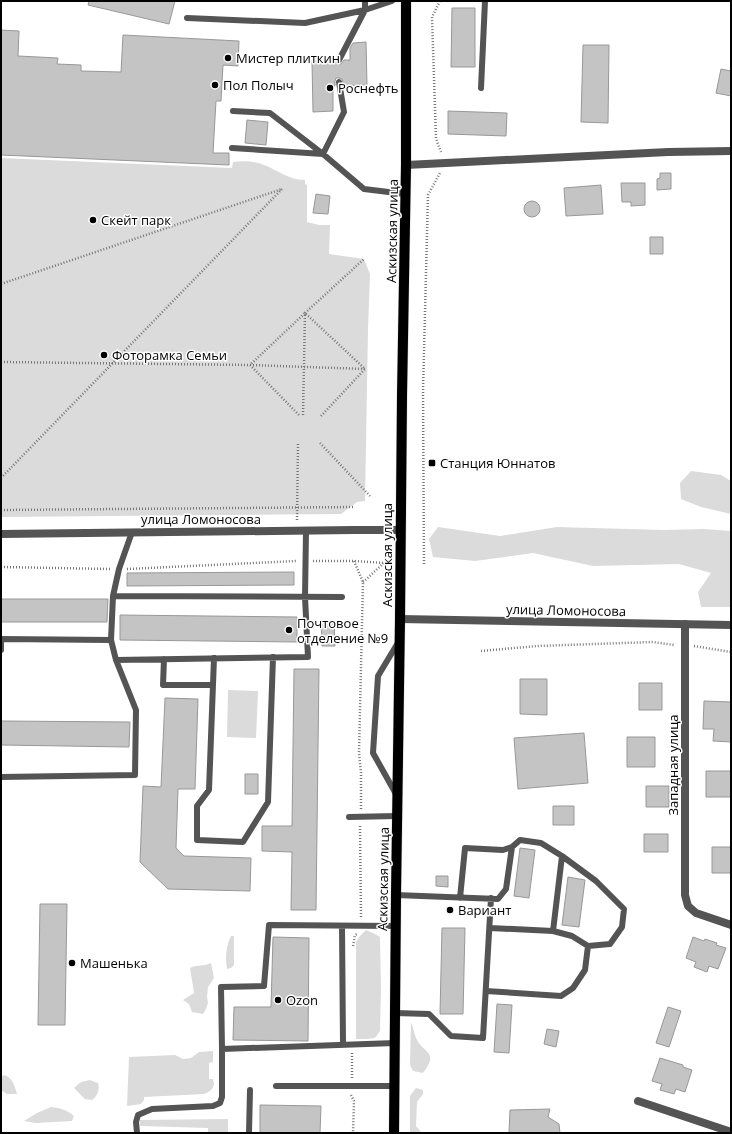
<svg xmlns="http://www.w3.org/2000/svg" width="732" height="1134" font-family="'Open Sans',sans-serif">
  <style>
    .green { fill: #dbdbdb }
    .building { fill: #c4c4c4; stroke: #989898 }
    .lines { fill: none; stroke-linecap: round; stroke-linejoin: round }
    .primary-casing { stroke: #dbdbdb; stroke-width: 11 }
    .path { stroke: #767676; stroke-width: 2.5; stroke-dasharray: 1 2; stroke-linecap: butt }
    .service { stroke: #545454; stroke-width: 6 }
    .minor { stroke: #545454; stroke-width: 8 }
    .tertiary { stroke: #545454; stroke-width: 8 }
    .primary { stroke: #000; stroke-width: 10 }
    .poi-dot { fill: #000; stroke: #fff; stroke-width: 1.5 }
    .labels { text-anchor: middle; stroke-width: 3; stroke-linejoin: round; paint-order: stroke }
    .poi-label { font-size: 13px; fill: #000; stroke: #fff; text-anchor: start }
    .street-label { font-size: 13px; fill: #000; stroke: #fff }
  </style>
  <rect width="100%" height="100%" fill="#fff"/>
  <path class="green" d="M1,158L232,168L233,162C240,161 250,161 258,163C274,167 287,180 305,180V184L307,185V222L319,225H330L329,254L364,259L370,274L368,329L365,501L357,502L341,514L1,517Z
    M691,471L721,475L731,481V514L701,507L681,499L680,483Z
    M438,527L500,536L557,527L664,530L704,529L731,531V607H701L698,592L711,573L679,564L593,566L533,553L475,561L433,557L429,539Z
    M228,690L258,691L256,738L227,737Z
    M366,930L373,933L380,937L381,989L380,1031L375,1038L367,1039H356V942L360,936Z
    M231,936H234V965L231,968L227,969C225,958 226,946 231,936Z
    M211,963L214,978L208,987L207,997L208,1003L206,1009L203,1014L192,1012L189,1004L183,1000L194,993L190,968C199,964 203,967 211,963Z
    M411,1022C413,1027 414,1033 416,1038C423,1054 440,1051 423,1073L413,1071L410,1065Z
    M213,1051V1062L209,1063V1079H213L214,1084C213,1090 209,1092 204,1094L144,1097V1100L141,1104L127,1106L129,1057L175,1055L183,1059L191,1058L199,1052Z
    M4,1075C12,1077 15,1086 17,1094H7L1,1090V1077Z
    M90,1080L98,1083C100,1090 98,1095 92,1100L85,1099L74,1088L81,1082Z
    M416,1088L423,1090V1094L417,1102L416,1126L422,1133H410V1096Z
    M51,1107C61,1108 67,1110 74,1116L72,1121L36,1123L24,1121L37,1113Z
    M228,1119V1133H208V1128L140,1126V1120Z"/>
  <path class="building" d="M89,1H175L169,24L88,5Z
    M452,8H475V67H451Z
    M1,30L19,31L18,56L58,58L57,64L81,65V71L121,72L123,35L239,41L238,66L223,65L221,101H216L213,153H229V165L1,155Z
    M366,42L367,85L344,86L342,79L339,78H336L335,81V86H333V111L313,112L312,61L335,60L337,64H341L344,60H350V48L353,43Z
    M583,45H609L608,123L581,122Z
    M721,69L731,71V96L716,93Z
    M448,111L507,113L506,136L448,134Z
    M247,120L268,122L266,145L245,143Z
    M660,173H671V189L657,190V179L660,178Z
    M621,183H645V205L631,206V202H622Z
    M601,185L603,214L566,216L564,188Z
    M316,194L330,196L328,214L313,213Z
    M524 209a8 8 0 1 1 16 0a8 8 0 1 1-16 0Z
    M650,237H663V254H650Z
    M294,572V585L127,586V573Z
    M1,599H108L107,622H1Z
    M120,615L297,617V642L120,640Z
    M321,621H334L335,646H322Z
    M294,669H319L316,910H291L292,852L262,851V826H292Z
    M520,679H547V715L520,714Z
    M639,683H662V710H639Z
    M165,698L198,699L195,789H178L176,848L184,856L251,858L250,891L168,889L140,862L143,786L161,787Z
    M704,701L731,702V742L713,741L714,729H703Z
    M1,721L130,722L129,747L1,745Z
    M584,733L588,783L518,789L514,738Z
    M627,737H655V767H627Z
    M706,771H731V797H706Z
    M245,774H258V794H245Z
    M646,786H669V807H646Z
    M553,806H574V825H553Z
    M644,834H668V852H644Z
    M712,847H731V873H712Z
    M520,848L535,850L529,898L514,896Z
    M436,876H448V887L436,886Z
    M568,877L585,880L579,927L562,925Z
    M40,904H67L65,1025H38Z
    M442,928H465L463,1014H440Z
    M273,937L309,938L308,1041L233,1040L234,1007H271Z
    M693,937L704,941L705,939L717,943L716,945L726,948L718,969L709,966L707,972L694,967L696,962L686,958Z
    M497,1004L512,1005L509,1053L494,1052Z
    M668,1007L681,1011L669,1047L656,1043Z
    M547,1029L559,1031L556,1047L544,1044Z
    M660,1058L683,1065V1067L692,1070L685,1092L676,1089L674,1094L660,1090L662,1084L652,1081Z
    M260,1105L321,1106L320,1133H260Z
    M550,1109L548,1117L559,1124L560,1133H509L510,1110Z"/>
  <g class="lines">
    <g class="primary-casing">
      <path id="primary" d="M394,1133L396,895L400,619L402,396L406,165V1"/>
    </g>
    <path class="path" d="M440,1L432,17L436,139L441,152
      M1,284L282,189
      M1,362L250,365L365,369
      M299,415L250,365L305,313L364,368
      M303,415L305,313L364,259
      M321,416L365,369
      M320,443L370,496
      M1,478L283,188
      M1,510L355,507
      M297,520L298,443
      M313,561H354L384,563
      M354,561L363,582L359,753L361,773V809
      M424,564L423,391L428,195L440,173
      M1,567L110,569
      M127,569L296,561
      M363,582L384,563
      M694,646L731,652
      M481,651L537,646L653,642L674,645
      M360,826L361,917
      M353,946L355,935L357,934
      M352,1078V1053
      M351,1095L354,1101L353,1133"/>
    <path class="service" d="M187,18L305,23L365,10V1
      M339,60L365,10L392,1
      M481,88L485,1
      M233,111L270,113L323,154L344,112L339,82
      M232,148L323,154L364,189L405,194
      M113,596L342,597
      M111,640L113,596L119,569L132,532
      M1,650V639L111,640L116,660L136,710L135,775L1,777
      M214,658L209,790L197,806V840L243,842L268,802L273,657
      M164,659L163,685H213
      M116,660L308,657L305,597L306,531
      M396,794L373,753L378,676L399,641
      M349,817L397,816
      M396,895L498,899L506,889L512,847
      M460,898L465,848L503,850L512,847L520,840L541,843L562,856L596,881L624,909L622,927L610,944L588,946L572,936L553,931
      M342,926L343,1044
      M490,928L553,931L562,856
      M486,991L561,996L573,988L585,970L588,946
      M395,1013L429,1014L451,1036L483,1038L491,898
      M395,1043L222,1049L221,987L264,986L269,925L396,926
      M276,1086H395
      M137,1133L136,1122L138,1115L152,1109L213,1106L220,1103L222,1097V1049
      M249,1133L250,1090"/>
    <path class="minor" d="M406,165L668,152L731,151
      M685,624V895L688,906L696,913L731,925
      M638,1101L731,1132"/>
    <path class="tertiary" d="M1,534L354,530H400
      M400,619L731,625"/>
    <use href="#primary" class="primary"/>
  </g>
  <g class="poi-dot">
    <circle cx="228" cy="58" r="4"/>
    <circle cx="215" cy="85" r="4"/>
    <circle cx="330" cy="88" r="4"/>
    <circle cx="93" cy="220" r="4"/>
    <circle cx="104" cy="355" r="4"/>
    <rect x="428" y="459" width="8" height="8" rx="2"/>
    <circle cx="289" cy="630" r="4"/>
    <circle cx="450" cy="910" r="4"/>
    <circle cx="72" cy="963" r="4"/>
    <circle cx="278" cy="1000" r="4"/>
  </g>
  <g class="labels">
    <g class="poi-label">
      <text x="236" y="63">Мистер плиткин</text>
      <text x="223" y="90">Пол Полыч</text>
      <text x="338" y="93">Роснефть</text>
      <text x="101" y="225">Скейт парк</text>
      <text x="112" y="360">Фоторамка Семьи</text>
      <text x="440" y="468">Станция Юннатов</text>
      <text x="297" y="628">Почтовое<tspan x="297" dy="15">отделение №9</tspan></text>
      <text x="458" y="915">Вариант</text>
      <text x="80" y="968">Машенька</text>
      <text x="286" y="1005">Ozon</text>
    </g>
    <g class="street-label">
      <text transform="translate(392 231) rotate(-89)" y="5">Аскизская улица</text>
      <text x="201" y="524">улица Ломоносова</text>
      <text transform="translate(387 555) rotate(-90)" y="5">Аскизская улица</text>
      <text transform="translate(566 610) rotate(1)" y="5">улица Ломоносова</text>
      <text transform="translate(673 765) rotate(-90)" y="5">Западная улица</text>
      <text transform="translate(383 879) rotate(-89)" y="5">Аскизская улица</text>
    </g>
  </g>
  <rect width="732" height="1134" fill="none" stroke="#000000" stroke-width="4"/>
</svg>
